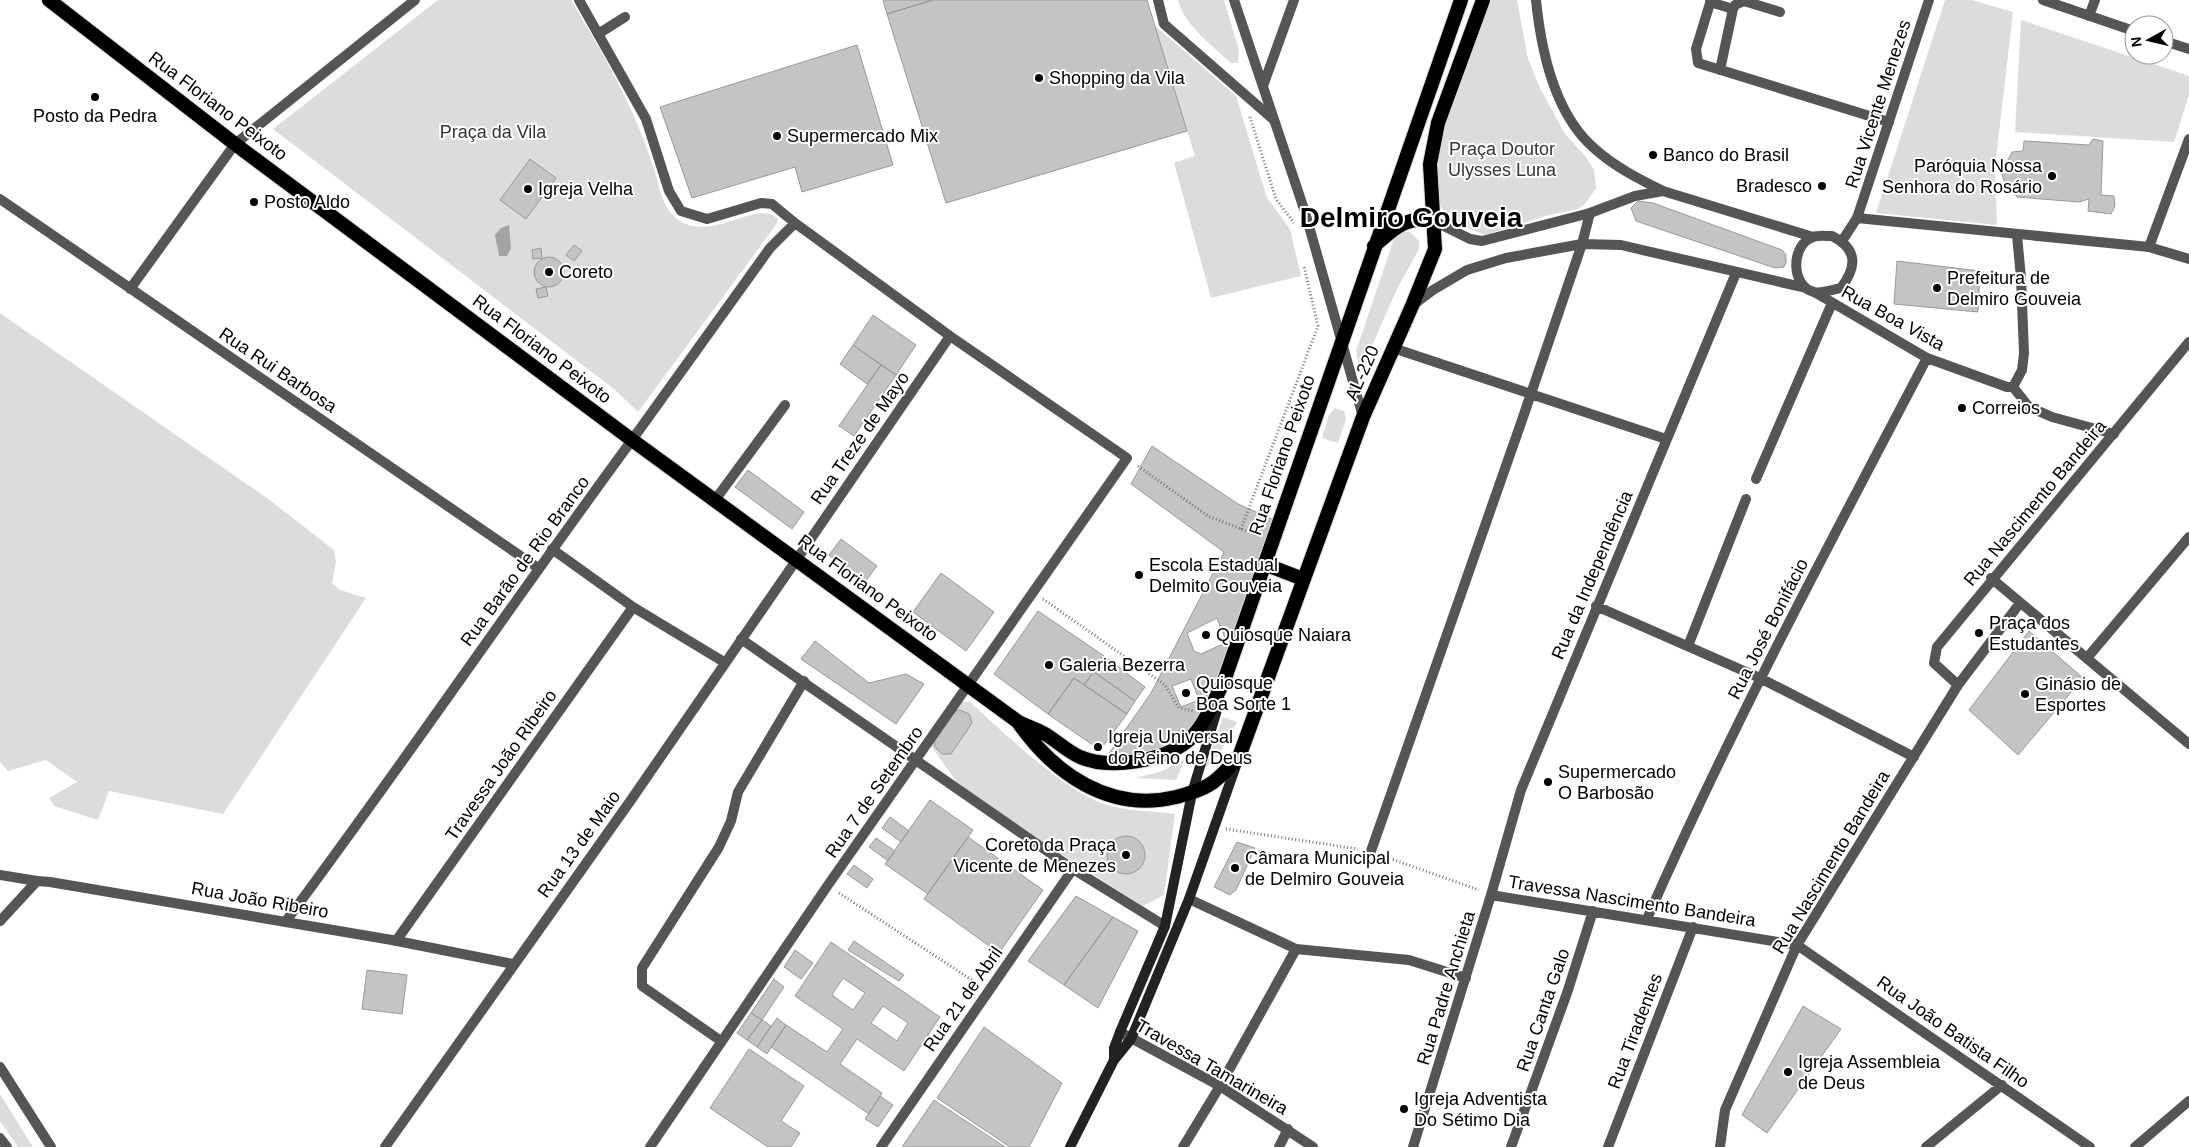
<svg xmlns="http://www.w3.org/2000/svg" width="2189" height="1147" font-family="Helvetica,sans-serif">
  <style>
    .green { fill: #dcdcdc }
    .water { fill: #a3a3a3 }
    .building { fill: #c4c4c4; stroke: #999; fill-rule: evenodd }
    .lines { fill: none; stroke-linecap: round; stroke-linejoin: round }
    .trunk-casing { stroke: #dbdbdb; stroke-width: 16 }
    .path { stroke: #777; stroke-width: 3; stroke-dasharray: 1 2.5; stroke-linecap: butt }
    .service { stroke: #555; stroke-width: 10 }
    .minor { stroke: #555; stroke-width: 10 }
    .tertiary { stroke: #555; stroke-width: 10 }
    .secondary { stroke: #222; stroke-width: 10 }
    .trunk { stroke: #000; stroke-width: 14 }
    .poi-dot { fill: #000; stroke: #fff; stroke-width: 2 }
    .labels { text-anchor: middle; stroke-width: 4; stroke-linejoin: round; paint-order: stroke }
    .poi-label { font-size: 18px; fill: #000; stroke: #fff; text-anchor: start }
    .street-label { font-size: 18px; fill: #000; stroke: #fff }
    .park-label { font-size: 18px; fill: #333; stroke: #fff }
    .town-label { font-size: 28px; font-weight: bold; fill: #000; stroke: #fff }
  </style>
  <rect width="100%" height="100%" fill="#fff"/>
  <path class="green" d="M438,0H571C604,55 636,110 655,172C660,190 663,210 680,221C713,242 758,198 778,219L776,225L638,412L614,389L273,129Z
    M1178,0H1224L1239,50L1238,63H1231C1213,46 1184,25 1178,0Z
    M1490,0H1517L1528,59L1540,88L1565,134L1586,157L1594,170L1596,188L1585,204L1578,209L1545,216L1485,235L1462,226L1449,217L1443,210L1435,192L1438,142Z
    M1945,0H1972L2013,12L1995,167L1997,225L1876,213Z
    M2021,20L2189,76V95L2174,142L2015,132Z
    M1154,25L1236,96L1267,198L1290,229L1301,276L1211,298L1174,163L1195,156Z
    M1406,232H1410L1419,241V249L1397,289L1360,373L1356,351L1394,239L1400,233Z
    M0,313L267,498L334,550L336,562L332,583L340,590L366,598L223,814L109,791L98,820L54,806L49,798L77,782L46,760L8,771L0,762Z
    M1335,408L1344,411L1346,419L1338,443L1322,438L1329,415Z
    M962,702H970C1002,731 1070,797 1111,806C1131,811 1154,811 1175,814L1164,895L1143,906L996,813L957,782L930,745Z
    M1223,717L1237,722L1218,756L1205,768Z
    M1185,759L1176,780L1136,778L1162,771Z
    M0,1094L33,1147H18L0,1121Z"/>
  <path class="water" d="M509,225L511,248L507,256H499L495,235L501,228Z"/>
  <path class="building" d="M883,0H933L887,14Z
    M933,0H1147L1187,131L946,203L887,14Z
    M857,45L893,165L802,192L795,167L692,198L660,107Z
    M2093,139L2103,141L2101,195L2114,196L2115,206L2111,214L2088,211L2089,199L2079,202L2017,197L2004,181L2001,170L2013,171L2008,160L2012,152L2023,151L2024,141L2089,145Z
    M530,159L556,178L526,219L500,200Z
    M1638,201L1653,203L1782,250L1786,255V263L1784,267L1775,268L1636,221L1631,208Z
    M574,245L582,251L574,261L566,255Z
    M541,248L542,258L533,259L532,250Z
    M534 272a15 15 0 1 1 30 0a15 15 0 1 1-30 0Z
    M1897,261L1980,271L1978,312L1894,304Z
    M546,287L548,296L538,298L536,289Z
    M873,315L916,345L896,375L853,345Z
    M853,345L881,365L867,384L840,364Z
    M881,365L896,375L854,436L839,426Z
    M1152,446L1238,504L1274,520L1216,685L1193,727L1165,746L1143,753L1105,759L1151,693L1224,552L1131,484Z
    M748,470L804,512L792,529L735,487Z
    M841,539L877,566L865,582L829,555Z
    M941,573L994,612L966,651L913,612Z
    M1038,611L1104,656L1084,685L1074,678L1048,714L994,674Z
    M1217,618L1225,638L1223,644L1201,654L1194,651L1187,633Z
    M2029,631L2083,678L2018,755L1969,710Z
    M815,641L869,683L906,674L924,684L896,724L801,659Z
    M1104,656L1145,687L1135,701L1094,672Z
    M1094,672L1135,701L1127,714L1084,685Z
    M1074,678L1127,714L1100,750L1048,714Z
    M1191,679L1199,700L1181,707L1172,686Z
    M960,710L969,714L972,723L951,754H942L935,747L934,742L954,711Z
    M930,800L973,830L928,894L885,864Z
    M890,817L909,831L901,842L882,828Z
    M1107 855a19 19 0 1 1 38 0a19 19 0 1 1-38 0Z
    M968,837L1043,890L999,953L924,899Z
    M876,838L895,851L888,861L869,847Z
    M1237,842L1255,848L1236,890L1230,895L1214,887Z
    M854,865L873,879L867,888L847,874Z
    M1076,896L1113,917L1064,985L1028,961Z
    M1113,917L1138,931L1098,1008L1064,985Z
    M854,941L904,975L899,981L848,950Z
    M831,942L940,1017L904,1071L857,1039L840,1064L882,1093L869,1114L771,1047L786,1025L827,1052L843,1029L795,996ZM843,978L865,993L853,1010L832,995ZM883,1006L908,1023L897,1041L871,1023Z
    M795,950L813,963L801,979L784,967Z
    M367,970L407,975L402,1014L362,1009Z
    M774,979L784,987L762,1020L751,1013Z
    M1803,1006L1841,1029L1767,1133L1742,1115Z
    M751,1013L762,1020L747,1040L737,1033Z
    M777,1018L786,1025L767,1054L757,1047Z
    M762,1020L771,1026L757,1047L747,1040Z
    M984,1027L1062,1083L1029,1147H1010L937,1098Z
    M749,1049L804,1086L781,1121L800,1133L791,1147H768L710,1108Z
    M880,1096L893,1105L878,1127L865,1119Z
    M934,1100L1005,1147H902Z"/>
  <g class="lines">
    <g class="trunk-casing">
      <path id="trunk" d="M49,0L235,144L632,440L1017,721C1026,726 1036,729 1045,734C1057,741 1068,752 1080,757C1110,770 1164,761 1189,740C1205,725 1214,700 1224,681L1461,0
        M1374,246C1394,229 1406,215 1434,221
        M1264,564L1303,579
        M1018,722C1054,774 1110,813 1176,797C1190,793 1206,789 1217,779C1225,772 1232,764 1239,757L1363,417L1412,306L1435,249L1430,164L1438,123L1483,0"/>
    </g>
    <path class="path" d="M1250,117L1276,199L1294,223
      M1138,466L1208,516L1259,536
      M1241,529L1318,326L1304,266
      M1043,599L1165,685L1179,708L1194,711
      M1226,829L1358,849
      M1383,856L1479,890
      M839,893L978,984"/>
    <path class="service" d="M1158,0L1164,24L1274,120
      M1711,0L1696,49L1698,63L1889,122
      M1710,2L1733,9L1720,70
      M1733,9L1735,5L1744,1L1780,12
      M598,34L625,17
      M2013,387L2029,407L2052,417L2114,434
      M552,549L633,607L724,662
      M1189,899L1296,949L1409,960L1466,978
      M396,941L633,607
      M721,1041L642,986V968L719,847L731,821L738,792L804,681
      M1183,1147L1220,1086L1296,949"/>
    <path class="minor" d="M579,0L646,119L669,191L681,211L707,219L761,203L772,204L795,223L950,336L1127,458L828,885L650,1147
      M1234,0L1305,212L1363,417
      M2043,0L2134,31
      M2089,16L2095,0
      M2164,41L2189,49
      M1263,86L1294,0
      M0,199L538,568
      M1857,218L1929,0
      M2149,247L2189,139
      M130,289L235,144L415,0
      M1816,293L1927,358L2007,387H2013L2022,370L2024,353L2021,278L2017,235
      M1393,348L1666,439
      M632,440L770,248L795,223
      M1756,479L1832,303
      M715,500L785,405
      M797,559L950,336
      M1991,578L2189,744
      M1596,606L1760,678L1914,757
      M741,639L1073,869L1165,926
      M1688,646L1746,499
      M2087,658L2189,537
      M1958,685L1934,663L1937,647L2189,342
      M1371,851L1521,423L1582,244L1590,213
      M0,875L37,881
      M1491,895L1797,945L2090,1147
      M1647,919C1731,727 1830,543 1927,358
      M1120,1032L1220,1086L1313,1147
      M881,1147L1073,869
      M1279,1147L1288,1129
      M1413,1147L1491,895L1521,790L1736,273
      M1511,1147L1567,993L1593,911
      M1608,1147L1693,927
      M1720,1147L1725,1110L1797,945L1958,685L2020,603
      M1926,1147L2002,1085
      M2135,1147L2189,1101"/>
    <path class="tertiary" d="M1536,0C1541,50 1555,115 1595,149C1615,167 1639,179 1663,191
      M1434,221L1470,239L1482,241L1590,213L1635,196L1663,191L1813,237
      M1832,236C1858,249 1857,267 1841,288C1834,289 1822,294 1814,292C1791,287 1790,245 1813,237C1818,235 1826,236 1832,236Z
      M1842,241L1857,218L2149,247L2189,259
      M1413,305L1433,290L1467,270L1506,258L1582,244L1621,245L1806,288
      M0,921L37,881L50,882L392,940L513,964
      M286,921C404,763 515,599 632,440
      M0,1067L51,1147
      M0,1138L7,1147
      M385,1147L631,800L797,559"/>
    <path class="secondary" d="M1114,1060V1048L1120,1032L1165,926L1192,793L1220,700
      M1070,1147L1114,1060L1131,1039L1189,899L1238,760"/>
    <use href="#trunk" class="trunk"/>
  </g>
  <g class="poi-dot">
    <circle cx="1039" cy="78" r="5"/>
    <circle cx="95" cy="97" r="5"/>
    <circle cx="777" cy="136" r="5"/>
    <circle cx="1653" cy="155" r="5"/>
    <circle cx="2052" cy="176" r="5"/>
    <circle cx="1822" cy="186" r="5"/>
    <circle cx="528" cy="189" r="5"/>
    <circle cx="254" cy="202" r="5"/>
    <circle cx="549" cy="272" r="5"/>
    <circle cx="1937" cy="288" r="5"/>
    <circle cx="1962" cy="408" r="5"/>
    <circle cx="1139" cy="575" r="5"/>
    <circle cx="1979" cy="633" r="5"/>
    <circle cx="1206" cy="635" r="5"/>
    <circle cx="1049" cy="665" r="5"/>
    <circle cx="1186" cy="693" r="5"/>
    <circle cx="2025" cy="694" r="5"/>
    <circle cx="1098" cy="747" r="5"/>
    <circle cx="1548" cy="782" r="5"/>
    <circle cx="1126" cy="855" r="5"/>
    <circle cx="1235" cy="868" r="5"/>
    <circle cx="1788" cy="1072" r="5"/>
    <circle cx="1404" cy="1109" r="5"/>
  </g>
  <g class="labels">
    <g class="poi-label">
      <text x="1049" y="84">Shopping da Vila</text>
      <text x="95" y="122" text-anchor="middle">Posto da Pedra</text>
      <text x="787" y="142">Supermercado Mix</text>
      <text x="1663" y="161">Banco do Brasil</text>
      <text x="2042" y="172" text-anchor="end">Paróquia Nossa<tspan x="2042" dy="21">Senhora do Rosário</tspan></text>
      <text x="1812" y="192" text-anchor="end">Bradesco</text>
      <text x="538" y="195">Igreja Velha</text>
      <text x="264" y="208">Posto Aldo</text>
      <text x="559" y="278">Coreto</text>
      <text x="1947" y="284">Prefeitura de<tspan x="1947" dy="21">Delmiro Gouveia</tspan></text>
      <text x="1972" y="414">Correios</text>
      <text x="1149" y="571">Escola Estadual<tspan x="1149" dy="21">Delmito Gouveia</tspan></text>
      <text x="1989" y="629">Praça dos<tspan x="1989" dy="21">Estudantes</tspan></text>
      <text x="1216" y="641">Quiosque Naiara</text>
      <text x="1059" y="671">Galeria Bezerra</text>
      <text x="1196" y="689">Quiosque<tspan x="1196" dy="21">Boa Sorte 1</tspan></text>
      <text x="2035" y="690">Ginásio de<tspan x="2035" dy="21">Esportes</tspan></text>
      <text x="1108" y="743">Igreja Universal<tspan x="1108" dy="21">do Reino de Deus</tspan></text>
      <text x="1558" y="778">Supermercado<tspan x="1558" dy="21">O Barbosão</tspan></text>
      <text x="1116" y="851" text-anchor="end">Coreto da Praça<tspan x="1116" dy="21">Vicente de Menezes</tspan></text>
      <text x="1245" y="864">Câmara Municipal<tspan x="1245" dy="21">de Delmiro Gouveia</tspan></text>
      <text x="1798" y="1068">Igreja Assembleia<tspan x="1798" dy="21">de Deus</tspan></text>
      <text x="1414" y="1105">Igreja Adventista<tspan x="1414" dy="21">Do Sétimo Dia</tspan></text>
    </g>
    <g class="street-label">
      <text transform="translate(1878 104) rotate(-72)" y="6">Rua Vicente Menezes</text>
      <text transform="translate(218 106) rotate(37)" y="6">Rua Floriano Peixoto</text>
      <text transform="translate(1893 318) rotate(29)" y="6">Rua Boa Vista</text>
      <text transform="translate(542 349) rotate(37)" y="6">Rua Floriano Peixoto</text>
      <text transform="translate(278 370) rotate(34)" y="6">Rua Rui Barbosa</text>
      <text transform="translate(1362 373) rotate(-66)" y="6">AL-220</text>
      <text transform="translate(860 438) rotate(-55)" y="6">Rua Treze de Mayo</text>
      <text transform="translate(1282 455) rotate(-71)" y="6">Rua Floriano Peixoto</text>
      <text transform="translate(2035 503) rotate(-50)" y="6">Rua Nascimento Bandeira</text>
      <text transform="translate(525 561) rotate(-54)" y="6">Rua Barão de Rio Branco</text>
      <text transform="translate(1592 575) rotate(-67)" y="6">Rua da Independência</text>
      <text transform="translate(868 588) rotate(36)" y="6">Rua Floriano Peixoto</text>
      <text transform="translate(1768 629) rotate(-63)" y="6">Rua José Bonifácio</text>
      <text transform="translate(501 765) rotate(-55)" y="6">Travessa João Ribeiro</text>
      <text transform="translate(874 792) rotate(-55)" y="6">Rua 7 de Setembro</text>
      <text transform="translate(579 844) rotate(-54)" y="6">Rua 13 de Maio</text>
      <text transform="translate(1831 862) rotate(-59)" y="6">Rua Nascimento Bandeira</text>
      <text transform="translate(260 900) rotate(10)" y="6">Rua João Ribeiro</text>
      <text transform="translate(1632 901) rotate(9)" y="6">Travessa Nascimento Bandeira</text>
      <text transform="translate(1446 988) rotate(-73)" y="6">Rua Padre Anchieta</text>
      <text transform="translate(963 999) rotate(-55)" y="6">Rua 21 de Abril</text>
      <text transform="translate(1543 1010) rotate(-71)" y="6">Rua Canta Galo</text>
      <text transform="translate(1635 1031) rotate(-69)" y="6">Rua Tiradentes</text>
      <text transform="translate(1953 1032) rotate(35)" y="6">Rua João Batista Filho</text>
      <text transform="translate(1212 1067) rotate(30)" y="6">Travessa Tamarineira</text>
    </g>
    <g class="park-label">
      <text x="493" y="138">Praça da Vila</text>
      <text x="1502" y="155">Praça Doutor<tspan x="1502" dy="21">Ulysses Luna</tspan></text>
    </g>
    <g class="town-label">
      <text x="1411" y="227">Delmiro Gouveia</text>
    </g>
  </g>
  <g transform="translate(2149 40) rotate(262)"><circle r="24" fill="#ffffff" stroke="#999999"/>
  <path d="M0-4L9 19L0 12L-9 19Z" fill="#000000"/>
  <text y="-8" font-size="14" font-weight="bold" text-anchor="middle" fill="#000000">N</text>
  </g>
</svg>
